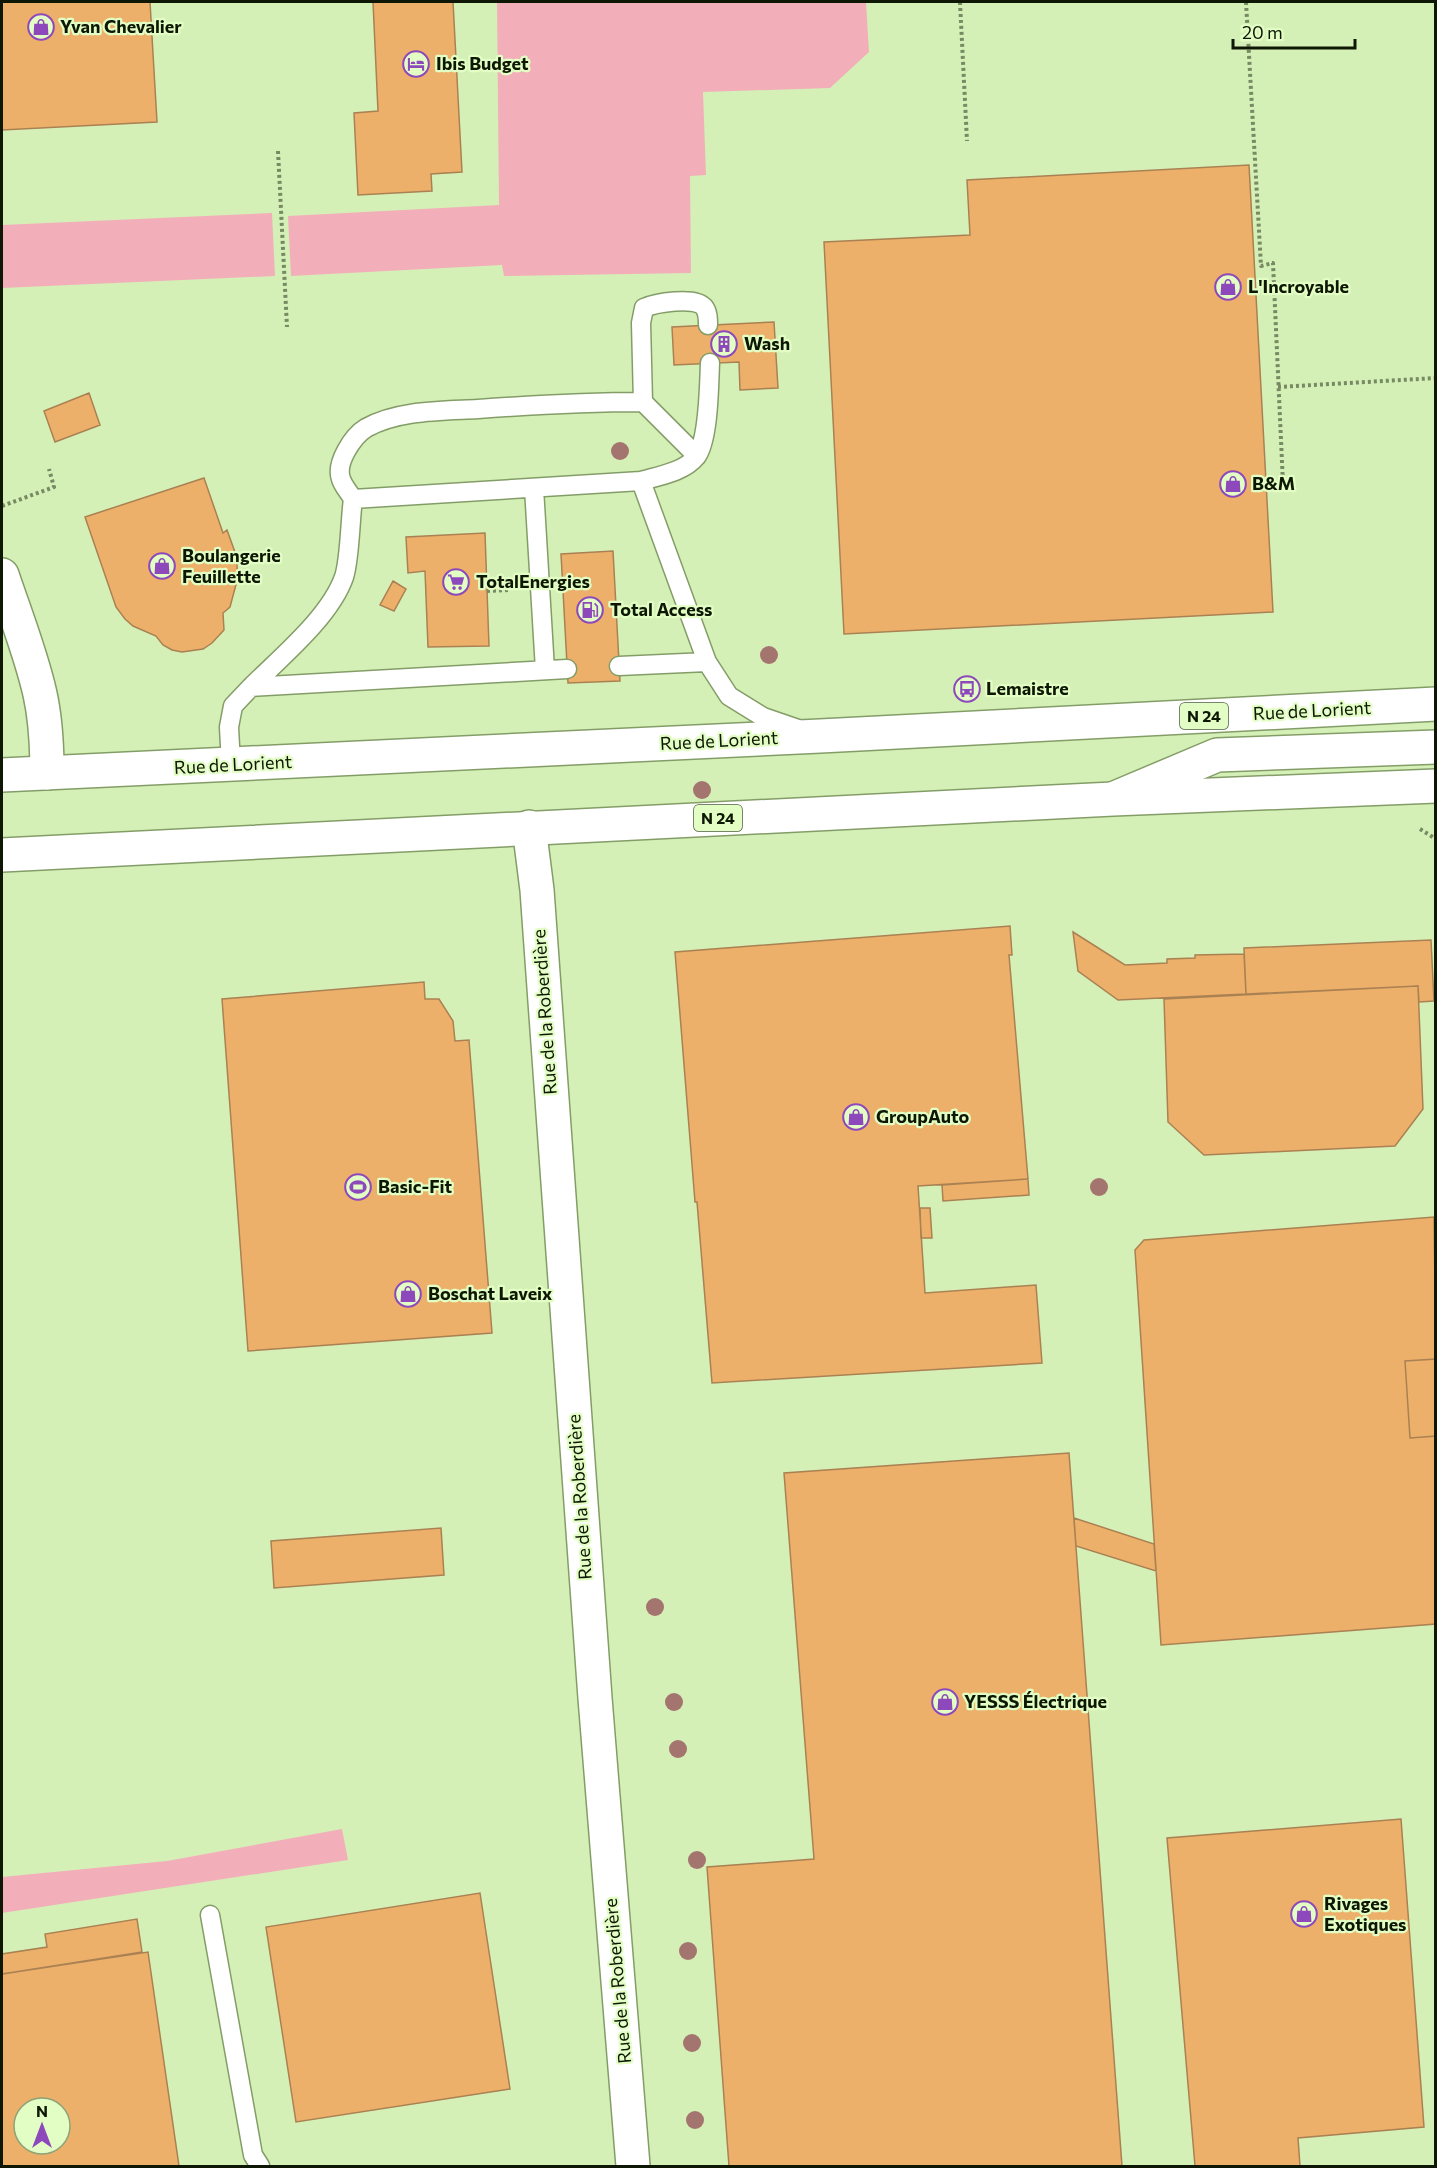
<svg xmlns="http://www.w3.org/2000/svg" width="1437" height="2168" font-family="Commissioner,sans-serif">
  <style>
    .green { fill: #f2afb9 }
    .building { fill: #edb06a; stroke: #aa8152; stroke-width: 1.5; fill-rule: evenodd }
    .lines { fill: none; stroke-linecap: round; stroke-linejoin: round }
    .service-casing { stroke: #849d68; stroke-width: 21 }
    .minor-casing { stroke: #849d68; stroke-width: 36 }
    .primary-casing { stroke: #849d68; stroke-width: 36 }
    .path { stroke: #778a63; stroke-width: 4; stroke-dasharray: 3 3; stroke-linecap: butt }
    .service { stroke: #fff; stroke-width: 18 }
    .minor { stroke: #fff; stroke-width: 33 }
    .primary { stroke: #fff; stroke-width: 33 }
    .tree { fill: #a4746e }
    .labels { text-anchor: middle; stroke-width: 4.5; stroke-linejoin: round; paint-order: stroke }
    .shield { fill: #e2fec4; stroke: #4e5c3e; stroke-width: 1.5 }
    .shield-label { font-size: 16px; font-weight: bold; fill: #0e1704 }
    .poi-label { font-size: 18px; font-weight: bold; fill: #0e1704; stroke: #e2fec4; text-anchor: start }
    .street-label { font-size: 18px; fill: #0e1704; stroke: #e2fec4 }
  </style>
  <rect width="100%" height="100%" fill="#d5f0b7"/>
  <path class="green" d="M497,2H866L869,52L830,88L703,92L706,175L690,176L691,273L504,276L502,265L291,276L288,216L499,205Z
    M272,213L275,276L2,288V225Z
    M342,1829L348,1860L2,1913V1877L167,1861Z"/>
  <path class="building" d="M2,2H150L157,122L2,130Z
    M373,2H453L462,172L431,174L432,191L358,195L354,113L378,111Z
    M1249,165L1273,612L844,634L824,242L970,235L967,180Z
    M774,322L778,388L740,390L739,362L674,365L672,327Z
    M89,393L100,425L55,442L44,411Z
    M204,478L223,533L227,530L236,555L238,577L230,607L223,613L224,630L212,643L203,649L182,652L172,650L163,645L156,636L133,626L125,619L116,607L85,517Z
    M485,533L489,646L428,647L425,571L408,573L406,537Z
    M613,551L620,681L568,683L561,554Z
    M393,581L406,589L394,611L380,605Z
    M1010,926L1012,955H1009L1028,1179L918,1186L925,1293L1036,1285L1042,1363L712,1383L697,1202H695L675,952Z
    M1073,932L1125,965L1167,963V959L1195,958V955L1244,954L1246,994L1118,1000L1078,971Z
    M1431,940L1434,1001L1419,1002L1418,986L1246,994L1244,948Z
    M424,982L425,999H439L453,1021L455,1041L469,1040L492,1333L248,1351L222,999Z
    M1418,986L1423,1109L1395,1146L1204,1155L1168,1122L1164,999Z
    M1028,1179L1029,1195L943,1201L942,1185Z
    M920,1208H930L932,1238H921Z
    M1434,1217L1436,1359L1405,1361L1410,1438L1436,1436V1624L1161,1645L1135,1250L1144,1240Z
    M1436,1359V1436L1410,1438L1405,1361Z
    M1069,1453L1122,2166H729L707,1867L814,1859L784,1473Z
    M1074,1518L1154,1544L1156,1571L1076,1546Z
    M441,1528L444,1575L274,1588L271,1541Z
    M1401,1819L1424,2127L1298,2138L1300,2166H1195L1167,1838Z
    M480,1893L510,2089L296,2122L266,1927Z
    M137,1919L142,1952L2,1974V1954L47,1947L45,1934Z
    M148,1952L179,2166H2V1974ZM24,2108H60V2144H24Z"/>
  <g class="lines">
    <g class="service-casing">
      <path id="service" d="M643,402L697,456
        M641,481C658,476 684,472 696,457C709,441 709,384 710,363
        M534,488L545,670
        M353,499C349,492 343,486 341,479C335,463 353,436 366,428C398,410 442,411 478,409C533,405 588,402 643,402L641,323L644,308C655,303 695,296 704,307C708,312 708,319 708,325
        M619,666L707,662
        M251,687C281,657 330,617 344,577C350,559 350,520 353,499L641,481L707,662L729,696L763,717L798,729
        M231,765L229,727L233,706L251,687L567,669
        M210,1915L253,2155L260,2166"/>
    </g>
    <g class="minor-casing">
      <path id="minor" d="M2,575C15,614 31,654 40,694C46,721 47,747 47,773
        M1115,798L1217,755L1436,747
        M529,827L537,890L595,1698L633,2166"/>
    </g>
    <g class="primary-casing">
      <path id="primary" d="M2,775L820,736L1436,704
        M2,855L1113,799L1436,786"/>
    </g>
    <path class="path" d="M960,2L967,141
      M1246,2L1261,266L1273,263L1283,484
      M278,151L287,327
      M1278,387L1436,378
      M2,506L54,487L49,469
      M487,591L509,590
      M1420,829L1436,839"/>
    <use href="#service" class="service"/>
    <use href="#minor" class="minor"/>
    <use href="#primary" class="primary"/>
  </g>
  <g class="tree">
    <circle cx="620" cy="451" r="9"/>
    <circle cx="769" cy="655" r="9"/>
    <circle cx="702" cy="790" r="9"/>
    <circle cx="1099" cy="1187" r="9"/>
    <circle cx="655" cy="1607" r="9"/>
    <circle cx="674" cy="1702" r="9"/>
    <circle cx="678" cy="1749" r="9"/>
    <circle cx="697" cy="1860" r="9"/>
    <circle cx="688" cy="1951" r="9"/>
    <circle cx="692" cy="2043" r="9"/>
    <circle cx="695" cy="2120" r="9"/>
  </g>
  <defs>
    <g id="shop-ring" transform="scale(1.35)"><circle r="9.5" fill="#e2fec4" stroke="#8d48bc" stroke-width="1.5"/><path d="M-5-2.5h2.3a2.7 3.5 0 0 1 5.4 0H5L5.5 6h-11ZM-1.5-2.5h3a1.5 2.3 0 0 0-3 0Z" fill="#8d48bc"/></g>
    <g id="hotel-ring" transform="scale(1.35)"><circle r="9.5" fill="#e2fec4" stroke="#8d48bc" stroke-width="1.5"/><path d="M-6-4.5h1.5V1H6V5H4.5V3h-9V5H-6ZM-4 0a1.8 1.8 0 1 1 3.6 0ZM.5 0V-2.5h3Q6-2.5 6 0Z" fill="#8d48bc"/></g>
    <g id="building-ring" transform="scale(1.35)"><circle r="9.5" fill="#e2fec4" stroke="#8d48bc" stroke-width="1.5"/><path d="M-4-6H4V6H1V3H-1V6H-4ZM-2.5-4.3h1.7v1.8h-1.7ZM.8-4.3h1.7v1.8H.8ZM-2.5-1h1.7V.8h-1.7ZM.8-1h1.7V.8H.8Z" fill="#8d48bc"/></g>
    <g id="supermarket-ring" transform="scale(1.35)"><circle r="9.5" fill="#e2fec4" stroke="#8d48bc" stroke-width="1.5"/><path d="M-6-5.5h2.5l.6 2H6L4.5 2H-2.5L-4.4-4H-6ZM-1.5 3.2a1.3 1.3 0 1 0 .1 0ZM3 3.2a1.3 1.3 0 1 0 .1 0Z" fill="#8d48bc"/></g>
    <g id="fuel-ring" transform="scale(1.35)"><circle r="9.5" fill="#e2fec4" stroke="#8d48bc" stroke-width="1.5"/><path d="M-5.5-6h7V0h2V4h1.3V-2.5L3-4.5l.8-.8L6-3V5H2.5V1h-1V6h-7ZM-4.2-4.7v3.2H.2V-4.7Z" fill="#8d48bc"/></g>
    <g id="bus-ring" transform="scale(1.35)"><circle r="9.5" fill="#e2fec4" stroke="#8d48bc" stroke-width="1.5"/><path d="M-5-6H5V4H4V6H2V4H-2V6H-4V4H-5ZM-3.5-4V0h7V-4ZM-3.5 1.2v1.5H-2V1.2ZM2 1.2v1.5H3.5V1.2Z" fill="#8d48bc"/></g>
    <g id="stadium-ring" transform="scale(1.35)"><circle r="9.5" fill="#e2fec4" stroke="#8d48bc" stroke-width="1.5"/><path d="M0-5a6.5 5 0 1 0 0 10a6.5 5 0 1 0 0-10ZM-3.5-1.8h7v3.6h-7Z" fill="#8d48bc"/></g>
  </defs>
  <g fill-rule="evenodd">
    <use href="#shop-ring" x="41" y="27"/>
    <use href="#hotel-ring" x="416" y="64"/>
    <use href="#shop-ring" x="1228" y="287"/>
    <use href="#building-ring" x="724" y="344"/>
    <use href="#shop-ring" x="1233" y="484"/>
    <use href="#shop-ring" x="162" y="566"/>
    <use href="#supermarket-ring" x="456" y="582"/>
    <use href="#fuel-ring" x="590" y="610"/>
    <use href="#bus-ring" x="967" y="689"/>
    <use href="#shop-ring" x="856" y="1117"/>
    <use href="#stadium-ring" x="358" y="1187"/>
    <use href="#shop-ring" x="408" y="1294"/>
    <use href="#shop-ring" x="945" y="1702"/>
    <use href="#shop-ring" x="1304" y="1914"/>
  </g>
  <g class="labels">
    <g class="shield">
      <rect x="1180" y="703" width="48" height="26" rx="4.5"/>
      <rect x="694" y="805" width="48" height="26" rx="4.5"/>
    </g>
    <g class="shield-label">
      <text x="1204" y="722">N 24</text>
      <text x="718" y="824">N 24</text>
    </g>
    <g class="poi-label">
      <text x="60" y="33">Yvan Chevalier</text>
      <text x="436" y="70">Ibis Budget</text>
      <text x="1248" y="293">L'Incroyable</text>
      <text x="744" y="350">Wash</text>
      <text x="1252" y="490">B&amp;M</text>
      <text x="182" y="562">Boulangerie<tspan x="182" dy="21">Feuillette</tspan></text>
      <text x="476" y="588">TotalEnergies</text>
      <text x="610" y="616">Total Access</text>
      <text x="986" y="695">Lemaistre</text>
      <text x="876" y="1123">GroupAuto</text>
      <text x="378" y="1193">Basic-Fit</text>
      <text x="428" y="1300">Boschat Laveix</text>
      <text x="964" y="1708">YESSS Électrique</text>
      <text x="1324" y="1910">Rivages<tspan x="1324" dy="21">Exotiques</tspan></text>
    </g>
    <g class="street-label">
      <text transform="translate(1312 711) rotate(-3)" y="6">Rue de Lorient</text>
      <text transform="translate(719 741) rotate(-3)" y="6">Rue de Lorient</text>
      <text transform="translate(233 765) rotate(-3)" y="6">Rue de Lorient</text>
      <text transform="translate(545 1012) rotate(-94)" y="6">Rue de la Roberdière</text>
      <text transform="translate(580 1497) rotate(-94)" y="6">Rue de la Roberdière</text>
      <text transform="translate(618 1981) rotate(-95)" y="6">Rue de la Roberdière</text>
    </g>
  </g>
  <rect width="1437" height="2168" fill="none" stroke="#0e1704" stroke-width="6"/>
  <g transform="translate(42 2126)"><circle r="28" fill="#e2fec4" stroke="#8da277" stroke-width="1.5"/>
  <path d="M0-4.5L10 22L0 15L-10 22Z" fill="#8d48bc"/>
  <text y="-9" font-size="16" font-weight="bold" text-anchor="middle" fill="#0e1704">N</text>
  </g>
  <path d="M1233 39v9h122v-9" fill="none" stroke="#0e1704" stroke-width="3"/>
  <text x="1242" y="39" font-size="18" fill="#0e1704" stroke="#e2fec4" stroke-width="4.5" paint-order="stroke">20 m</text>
</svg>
